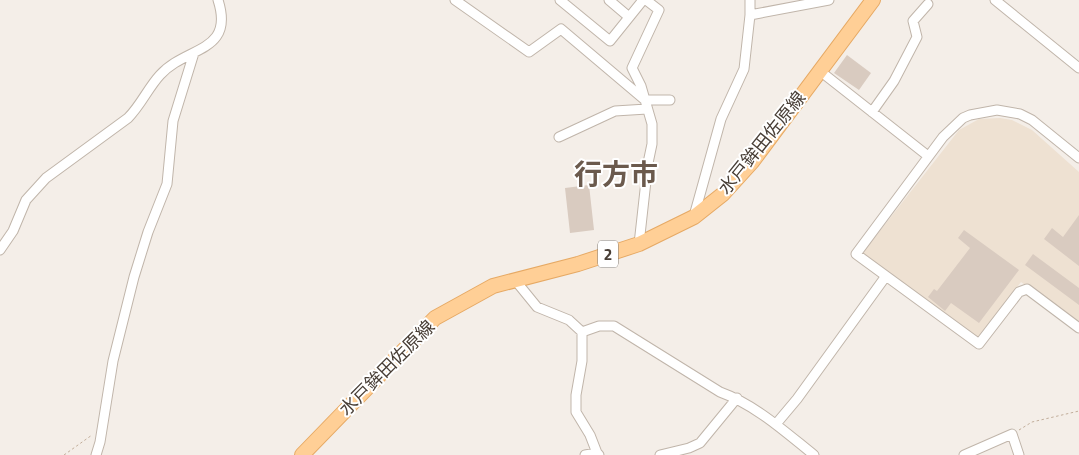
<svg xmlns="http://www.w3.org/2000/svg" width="1079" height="455" font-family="'Titillium Web','Noto Sans JP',sans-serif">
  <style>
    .education { fill: #eee1d2 }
    .building { fill: #d9cbc0 }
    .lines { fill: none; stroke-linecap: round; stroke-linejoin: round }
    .street-casing { stroke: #c0b5aa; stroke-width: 11 }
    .primary-casing { stroke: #e6a964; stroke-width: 16 }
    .path { stroke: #c2ae9b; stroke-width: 1; stroke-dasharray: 2.5 2.5; stroke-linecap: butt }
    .street { stroke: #fff; stroke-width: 9 }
    .primary { stroke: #ffcf96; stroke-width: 14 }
    .labels { text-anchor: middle; stroke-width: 4; stroke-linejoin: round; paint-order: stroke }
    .shield { fill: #fff; stroke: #7f7872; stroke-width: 1 }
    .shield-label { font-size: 16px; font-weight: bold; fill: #483e36 }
    .street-label { font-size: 18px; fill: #483e36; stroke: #fff }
    .town-label { font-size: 28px; font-weight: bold; fill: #6b5a4d; stroke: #fff }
  </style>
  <rect width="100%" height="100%" fill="#f4eee8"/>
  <path class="education" d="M1000,118L1012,120L1032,130L1079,172V324L1021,282L975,341L861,255L959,130L979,119Z"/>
  <path class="building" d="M847,55L871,73L859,90L834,73Z
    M589,185L594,230L570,233L565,188Z
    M1079,215V266L1044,239L1052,228L1063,237Z
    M964,230L1019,270L979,323L951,303L945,311L928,297L934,289L937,291L970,248L958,238Z
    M1033,254L1079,288V305L1025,265Z"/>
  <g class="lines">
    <g class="street-casing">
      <path id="street" d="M455,0L529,52L561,29L645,100H670
        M560,0L610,41L643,0
        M609,0L629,17
        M995,0L1079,68
        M750,15L829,0
        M820,71L928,156
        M872,112L894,81L917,37L913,21L928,4
        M559,137L615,111L647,109
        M1079,158L1032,120L1020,114L997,110L970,115L963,118L943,137L856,254L979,344L1019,292L1027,289L1079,328
        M694,216L721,119L744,69L750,15V0
        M639,244L648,163L652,144V124L641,86L632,68L659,10L646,0
        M0,250L13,231L26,200L46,178L128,118C141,105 148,88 160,75C186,46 235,53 218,0
        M515,280L537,307L569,320L582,332V361L576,395V412L590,435L597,453
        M582,332L599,326H614L720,392C756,405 785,432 814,455
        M776,424L797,399L886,276
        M96,455L100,442L113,361L134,277L148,232L167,184L173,121L194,53
        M585,455L597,453L599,455
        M660,455L689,448L700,443L737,398
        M964,455L1012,434L1019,455"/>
    </g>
    <g class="primary-casing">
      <path id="primary" d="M302,455L435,318L493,286L578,264L639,244L694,217L723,194L752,162L873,0"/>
    </g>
    <path class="path" d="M1019,430L1032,422L1079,411
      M64,455L92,435"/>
    <use href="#street" class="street"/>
    <use href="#primary" class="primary"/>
  </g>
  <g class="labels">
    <rect class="shield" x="598" y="240.5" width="20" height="27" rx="4"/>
    <g class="shield-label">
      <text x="608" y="260">2</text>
    </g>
    <g class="street-label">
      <text transform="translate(762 143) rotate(-51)" y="6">水戸鉾田佐原線</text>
      <text transform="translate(387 368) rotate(-45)" y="6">水戸鉾田佐原線</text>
    </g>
    <g class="town-label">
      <text x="616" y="184">行方市</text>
    </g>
  </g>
</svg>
